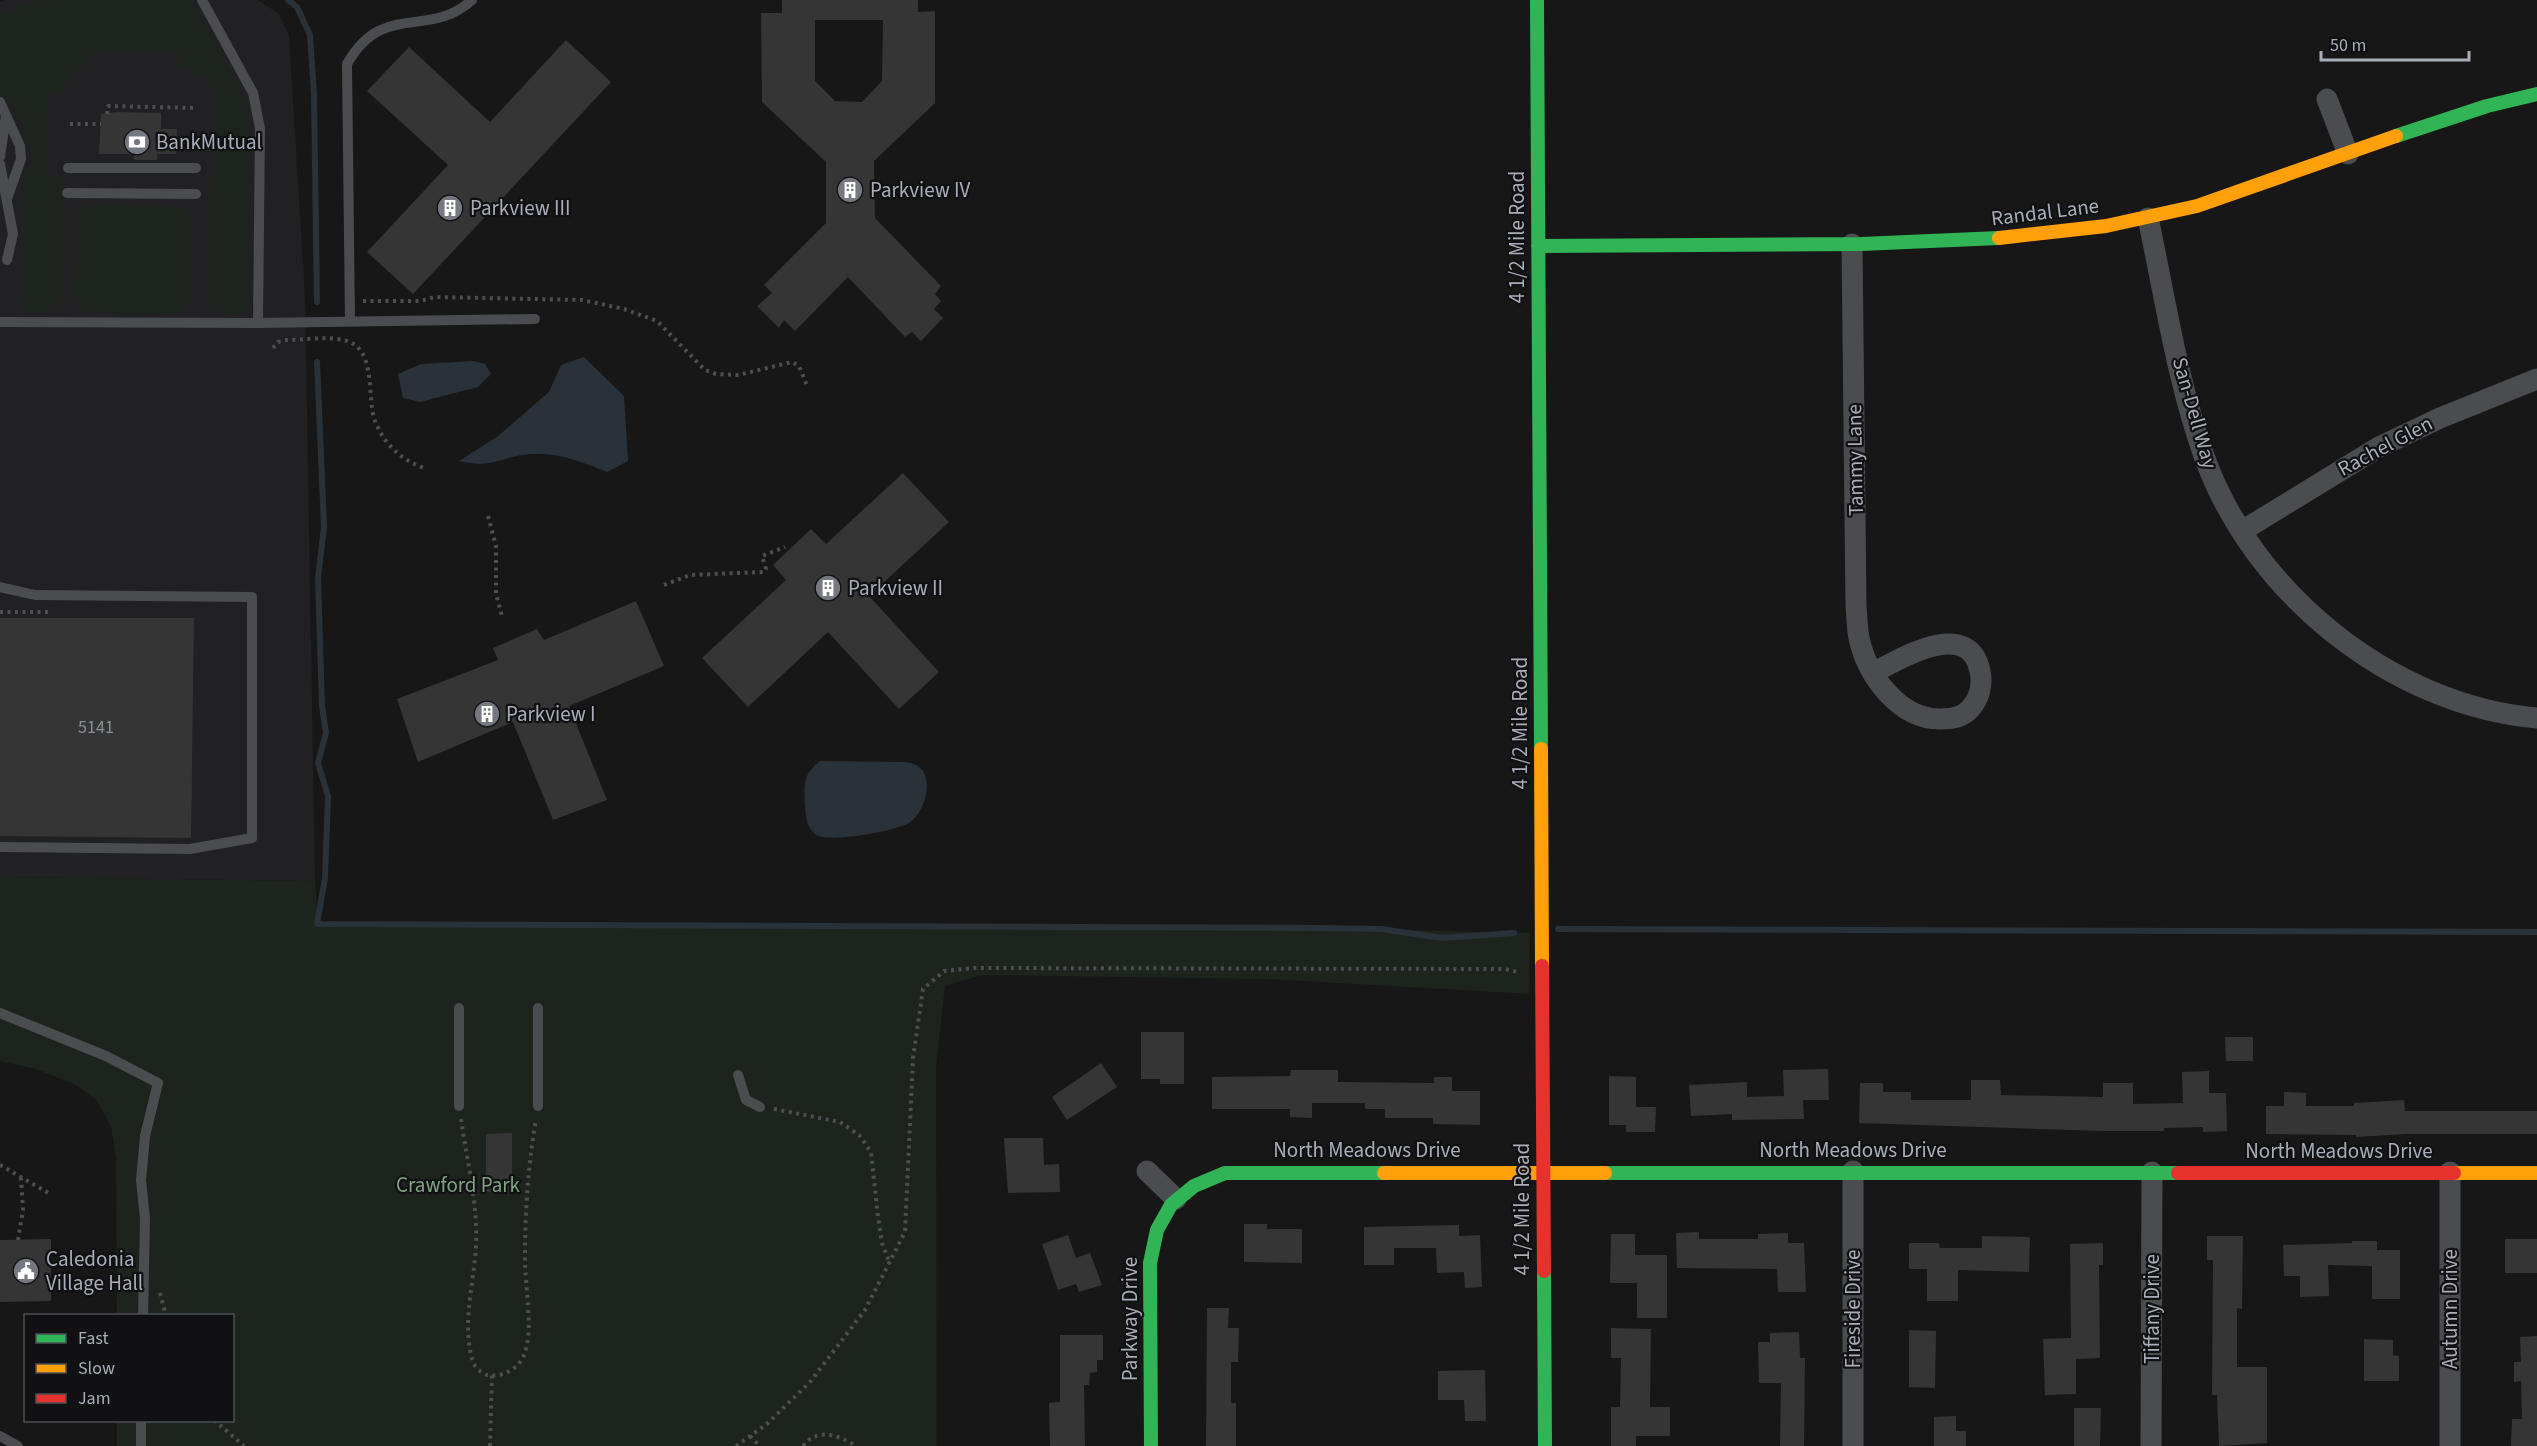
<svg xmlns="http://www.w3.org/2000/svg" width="2537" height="1446" font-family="'Source Sans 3',sans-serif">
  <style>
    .built { fill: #212123 }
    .green { fill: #1d241e }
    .water { fill: #2a3239 }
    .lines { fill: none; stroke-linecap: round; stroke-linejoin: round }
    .stream { stroke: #2a3239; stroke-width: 6 }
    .building { fill: #353536; fill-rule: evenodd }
    .path { stroke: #4d4e52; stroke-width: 4; stroke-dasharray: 3 4.5; stroke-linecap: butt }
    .lane { stroke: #4b4c50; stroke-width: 10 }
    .street { stroke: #4b4c50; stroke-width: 21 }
    .fast { stroke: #30b455; stroke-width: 14 }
    .slow { stroke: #ff9f0a; stroke-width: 14 }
    .jam { stroke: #e5322d; stroke-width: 14 }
    .labels { text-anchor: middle; stroke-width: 4.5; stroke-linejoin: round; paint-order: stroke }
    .number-label { font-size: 18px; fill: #8b8f98 }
    .poi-label { font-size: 21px; fill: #a8adb8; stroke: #111113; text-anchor: start }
    .street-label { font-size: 21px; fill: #a8adb8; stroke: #111113 }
    .park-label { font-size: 21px; fill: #7fa381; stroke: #111113 }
  </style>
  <rect width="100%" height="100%" fill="#171717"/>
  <path class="built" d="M5,0H258L279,14L289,35L305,296L315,881L0,877V2Z"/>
  <path class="green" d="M37,0H191L248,110L249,304L244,313L222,315L210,300L213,89L208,80L180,66L179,52L89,51V66C71,70 67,76 64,94H48L46,176L61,177L58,300L49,312L31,313L25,305L27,210C16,186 28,180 29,157C30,143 13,101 0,95V14Z
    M85,206L179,207L188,214L189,297L183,308L174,314L86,312L75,300L77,211Z
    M0,877L315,881L318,924L1321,928L1530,933L1529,994L1270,979L982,975L945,986L936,1067L937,1446H117V1421L232,1420V1316L117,1315L116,1158L111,1126L96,1100L76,1085L36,1069L0,1061Z"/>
  <path class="water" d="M584,357L624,396L628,461L607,472C579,461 553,450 522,455C495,460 487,468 459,461L497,437L549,392L561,365Z
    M473,361L485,364L491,374L478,387L420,402L403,398L398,374L421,364Z
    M820,761L906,762C909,763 916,764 919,767C935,779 924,814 909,823C896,831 826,844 815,834C806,826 806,817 805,805C804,784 803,774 820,761Z"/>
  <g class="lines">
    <path class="stream" d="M288,0L297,7L310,35L314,94L317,302
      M317,362L324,527L318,578L322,706L326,733L318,763L328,796L325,878L317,924L1321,928L1381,929L1442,938L1514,933
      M1558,929L2537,932"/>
  </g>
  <path class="building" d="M782,0H918V12L935,11V103L874,161L875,218L941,286L935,294L941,301L934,309L943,318L921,341L912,332L905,337L848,277L795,331L784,320L779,328L757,306L772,293L764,285L826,223V162L762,102L761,13H782ZM815,20H883L882,81L862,102L835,101L815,81Z
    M566,40L611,82L413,294L367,252L448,165L367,91L409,47L490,122Z
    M117,112L161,113V129H177L176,154H157V160H134V154H99L101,114Z
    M903,473L949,522L869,596L939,672L899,709L828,632L748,707L702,658L786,580L773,565L811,529L826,544Z
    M636,601L664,666L569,706L607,800L553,820L513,722L418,762L397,699L498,660L493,648L537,629L544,640Z
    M0,618H194L191,838L0,836Z
    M1141,1032H1184V1084H1160V1079H1141Z
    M2225,1037H2253V1061H2226Z
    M1101,1063L1117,1087L1067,1120L1052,1097Z
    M1828,1069L1829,1100H1803L1804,1119L1732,1120V1114L1691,1116L1689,1085L1747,1082V1097L1784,1096L1783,1070Z
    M1291,1070H1338V1082L1434,1083V1077H1452V1091H1480V1125L1433,1124V1118H1385V1109H1365V1103H1312V1118L1290,1117V1109H1212V1077L1290,1076Z
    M2209,1071V1093H2226L2227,1131L2203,1132V1127L2164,1128V1131H2103L1859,1123L1860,1083H1883V1092H1911V1100H1971V1080H2000L2001,1095L2103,1097V1083H2133V1104L2183,1103L2182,1072Z
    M1609,1076L1636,1077V1107H1656L1655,1132H1626V1125H1609Z
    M2284,1092L2306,1093V1106H2354V1103L2404,1100L2405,1111H2537V1134H2406L2356,1137V1135L2266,1134V1106H2284Z
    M512,1133V1193L486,1192V1134Z
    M1004,1138H1043L1044,1165L1059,1164L1060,1192L1008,1193Z
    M1244,1224H1267V1229H1302V1263L1244,1262Z
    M1459,1225V1236L1480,1235L1482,1287L1465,1288L1464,1272L1437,1273L1436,1248H1394V1265H1364V1227Z
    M1699,1232V1239H1758V1234L1788,1233V1243H1804L1806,1292H1778L1777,1269L1677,1268L1676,1233Z
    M1611,1234H1635V1255H1667V1318H1637V1283H1610Z
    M1068,1235L1076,1258L1090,1253L1102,1285L1079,1292L1076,1284L1058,1290L1042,1244Z
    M1982,1236L2030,1237L2029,1272L1958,1270V1301H1927V1269H1909V1243H1939L1940,1248H1982Z
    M2207,1236H2243L2242,1309L2237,1308V1367H2267V1443L2219,1446L2217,1395H2212L2213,1260H2207Z
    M51,1239V1301L0,1302V1240Z
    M2505,1239H2537V1273H2505Z
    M2352,1241H2377V1250H2400V1299H2372V1266L2328,1265L2329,1296L2300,1297V1276H2284L2283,1245L2352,1243Z
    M2103,1243V1265H2099L2100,1358L2076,1359V1394L2045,1395L2043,1339L2071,1338L2070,1244Z
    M1207,1308H1229L1228,1328H1239L1238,1362H1231V1403H1236V1446H1206Z
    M1611,1328L1651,1329L1650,1407H1670V1436H1636V1446H1611V1407H1620L1621,1358H1611Z
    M1909,1330L1936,1331L1935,1388L1909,1387Z
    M1799,1332L1800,1358H1805L1804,1446H1780L1781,1383H1759L1758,1342H1770V1333Z
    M1060,1335H1103V1360H1097V1372L1090,1373L1089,1385H1084L1085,1446H1050L1049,1403L1060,1402Z
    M2537,1336V1446H2511L2512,1419H2522L2521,1381L2514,1382V1362H2521L2520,1337Z
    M2364,1339L2393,1340V1355L2399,1356V1381H2364Z
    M1485,1370L1486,1421H1465L1464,1400H1438V1371Z
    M2074,1408H2101L2100,1446H2074Z
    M1956,1416V1431H1966V1446H1934V1417Z"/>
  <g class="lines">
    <path class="path" d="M107,114L108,106L196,108
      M70,124H101
      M363,301H421L434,297L582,300L624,309L657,321L705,370L716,374L738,375L792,362L799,366L808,388
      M273,348L278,342L287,340C304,340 325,336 343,340C378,346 366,398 375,421C384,444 401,460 424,468
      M488,516L496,546V594L502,616
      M664,585L690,575L763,572L766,569L762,556L785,547
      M0,612H50
      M774,1109L840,1122L859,1135L871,1152L878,1217L882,1243L890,1264
      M461,1119C467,1161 478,1204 476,1246C474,1284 462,1321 472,1359C473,1366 481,1373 487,1375C501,1378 519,1369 524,1355C534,1331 525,1287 525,1260C525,1212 528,1166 536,1119
      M0,1165L50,1194
      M18,1240L23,1210L21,1178
      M160,1293L166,1316
      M214,1420L244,1446
      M750,1436L760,1446
      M490,1446L492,1375
      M736,1446L767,1424L810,1382L865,1310L905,1232L913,1058L923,989L944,971L973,968L1505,969L1518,972
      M803,1446C818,1427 838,1435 856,1446"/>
    <path class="lane" d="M202,0L253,93L260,128L258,323
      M0,102L20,146L21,159L8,196
      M0,157L6,115
      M0,164L13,234L7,260
      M68,168H196
      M67,193L196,194
      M0,322L258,323L535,319
      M350,322L347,64C383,0 428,40 472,0
      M0,587L35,595L252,597V838L190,849L0,847
      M0,1013L106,1056L158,1083L145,1136L141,1180L145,1219L143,1316
      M738,1075L746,1100L760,1107
      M459,1106V1008
      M538,1106V1008
      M0,1436L18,1446
      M141,1446V1420"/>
    <path class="street" d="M2327,99L2348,154
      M2148,218C2165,297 2177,380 2204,456C2253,593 2391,705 2537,718
      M1852,244L1856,606C1857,617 1857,628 1859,638C1867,676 1900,720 1941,719C1951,719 1963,717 1970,709C1979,699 1983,685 1980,671C1969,617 1901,658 1873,673
      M2242,531L2379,447L2440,418L2537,379
      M1147,1171L1176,1199
      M1853,1446V1171
      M2151,1446L2152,1172
      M2450,1446V1172"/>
    <path class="fast" d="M1537,0L1541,749
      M2396,136L2487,106L2537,94
      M1538,246L1861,244L1999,238
      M1605,1173H2178
      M1544,1271L1545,1446
      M1151,1446L1150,1263L1157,1230L1171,1205L1194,1186L1225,1173H1384"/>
    <path class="slow" d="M1999,238L2106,226L2197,206L2396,136
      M1541,749L1542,966
      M1384,1173H1605
      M2454,1173H2537"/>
    <path class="jam" d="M1542,966L1544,1271
      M2178,1173H2454"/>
  </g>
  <defs>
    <g id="bank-disc" transform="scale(1.35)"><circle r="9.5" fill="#757880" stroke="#111113"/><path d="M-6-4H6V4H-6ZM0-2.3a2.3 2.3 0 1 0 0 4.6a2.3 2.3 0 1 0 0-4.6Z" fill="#fff"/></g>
    <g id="building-disc" transform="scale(1.35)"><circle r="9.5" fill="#757880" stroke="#111113"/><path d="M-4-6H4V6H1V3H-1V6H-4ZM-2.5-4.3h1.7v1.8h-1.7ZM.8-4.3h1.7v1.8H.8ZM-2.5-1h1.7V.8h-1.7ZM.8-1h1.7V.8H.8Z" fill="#fff"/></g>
    <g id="civic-disc" transform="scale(1.35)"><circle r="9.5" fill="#757880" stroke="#111113"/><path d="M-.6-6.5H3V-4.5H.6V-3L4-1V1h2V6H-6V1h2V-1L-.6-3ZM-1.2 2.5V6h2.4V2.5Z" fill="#fff"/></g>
  </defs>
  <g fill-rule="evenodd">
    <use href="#bank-disc" x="137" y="142"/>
    <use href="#building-disc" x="850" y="190"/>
    <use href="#building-disc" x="450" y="208"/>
    <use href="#building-disc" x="828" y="588"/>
    <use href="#building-disc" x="487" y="714"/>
    <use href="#civic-disc" x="26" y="1271"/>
  </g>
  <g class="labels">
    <g class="number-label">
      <text x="96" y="733">5141</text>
    </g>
    <g class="poi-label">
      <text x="156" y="149">BankMutual</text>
      <text x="870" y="197">Parkview IV</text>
      <text x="470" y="215">Parkview III</text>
      <text x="848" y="595">Parkview II</text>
      <text x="506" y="721">Parkview I</text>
      <text x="46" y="1266">Caledonia<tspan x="46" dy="24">Village Hall</tspan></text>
    </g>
    <g class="street-label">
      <text transform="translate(2045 212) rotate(-7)" y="7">Randal Lane</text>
      <text transform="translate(1517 237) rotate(-90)" y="7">4 1/2 Mile Road</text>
      <text transform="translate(2195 413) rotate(74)" y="7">San-Dell Way</text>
      <text transform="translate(2385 446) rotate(-28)" y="7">Rachel Glen</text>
      <text transform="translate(1855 460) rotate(-91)" y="7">Tammy Lane</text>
      <text transform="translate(1520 723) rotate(-90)" y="7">4 1/2 Mile Road</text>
      <text x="1367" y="1157">North Meadows Drive</text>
      <text x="1853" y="1157">North Meadows Drive</text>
      <text x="2339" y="1158">North Meadows Drive</text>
      <text transform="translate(1522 1209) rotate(-90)" y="7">4 1/2 Mile Road</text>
      <text transform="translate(1853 1309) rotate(-90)" y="7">Fireside Drive</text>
      <text transform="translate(2152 1309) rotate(-90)" y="7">Tiffany Drive</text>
      <text transform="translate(2450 1309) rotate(-90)" y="7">Autumn Drive</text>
      <text transform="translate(1130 1319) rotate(-90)" y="7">Parkway Drive</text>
    </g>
    <g class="park-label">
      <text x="458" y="1192">Crawford Park</text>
    </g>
  </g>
  <rect x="24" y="1314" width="210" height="108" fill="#111113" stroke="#4d4f55" stroke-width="1.5"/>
  <rect x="36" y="1334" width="30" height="9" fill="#30b455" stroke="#4d4f55" stroke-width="1.5"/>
  <text x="78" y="1344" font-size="18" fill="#a8adb8">Fast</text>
  <rect x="36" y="1364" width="30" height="9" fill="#ff9f0a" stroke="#4d4f55" stroke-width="1.5"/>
  <text x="78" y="1374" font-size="18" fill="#a8adb8">Slow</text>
  <rect x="36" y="1394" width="30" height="9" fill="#e5322d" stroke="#4d4f55" stroke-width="1.5"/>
  <text x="78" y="1404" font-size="18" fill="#a8adb8">Jam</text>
  <path d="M2321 51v9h148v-9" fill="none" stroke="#a8adb8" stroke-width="3"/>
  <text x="2330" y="51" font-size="18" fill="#a8adb8" stroke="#111113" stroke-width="4.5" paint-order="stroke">50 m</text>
</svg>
